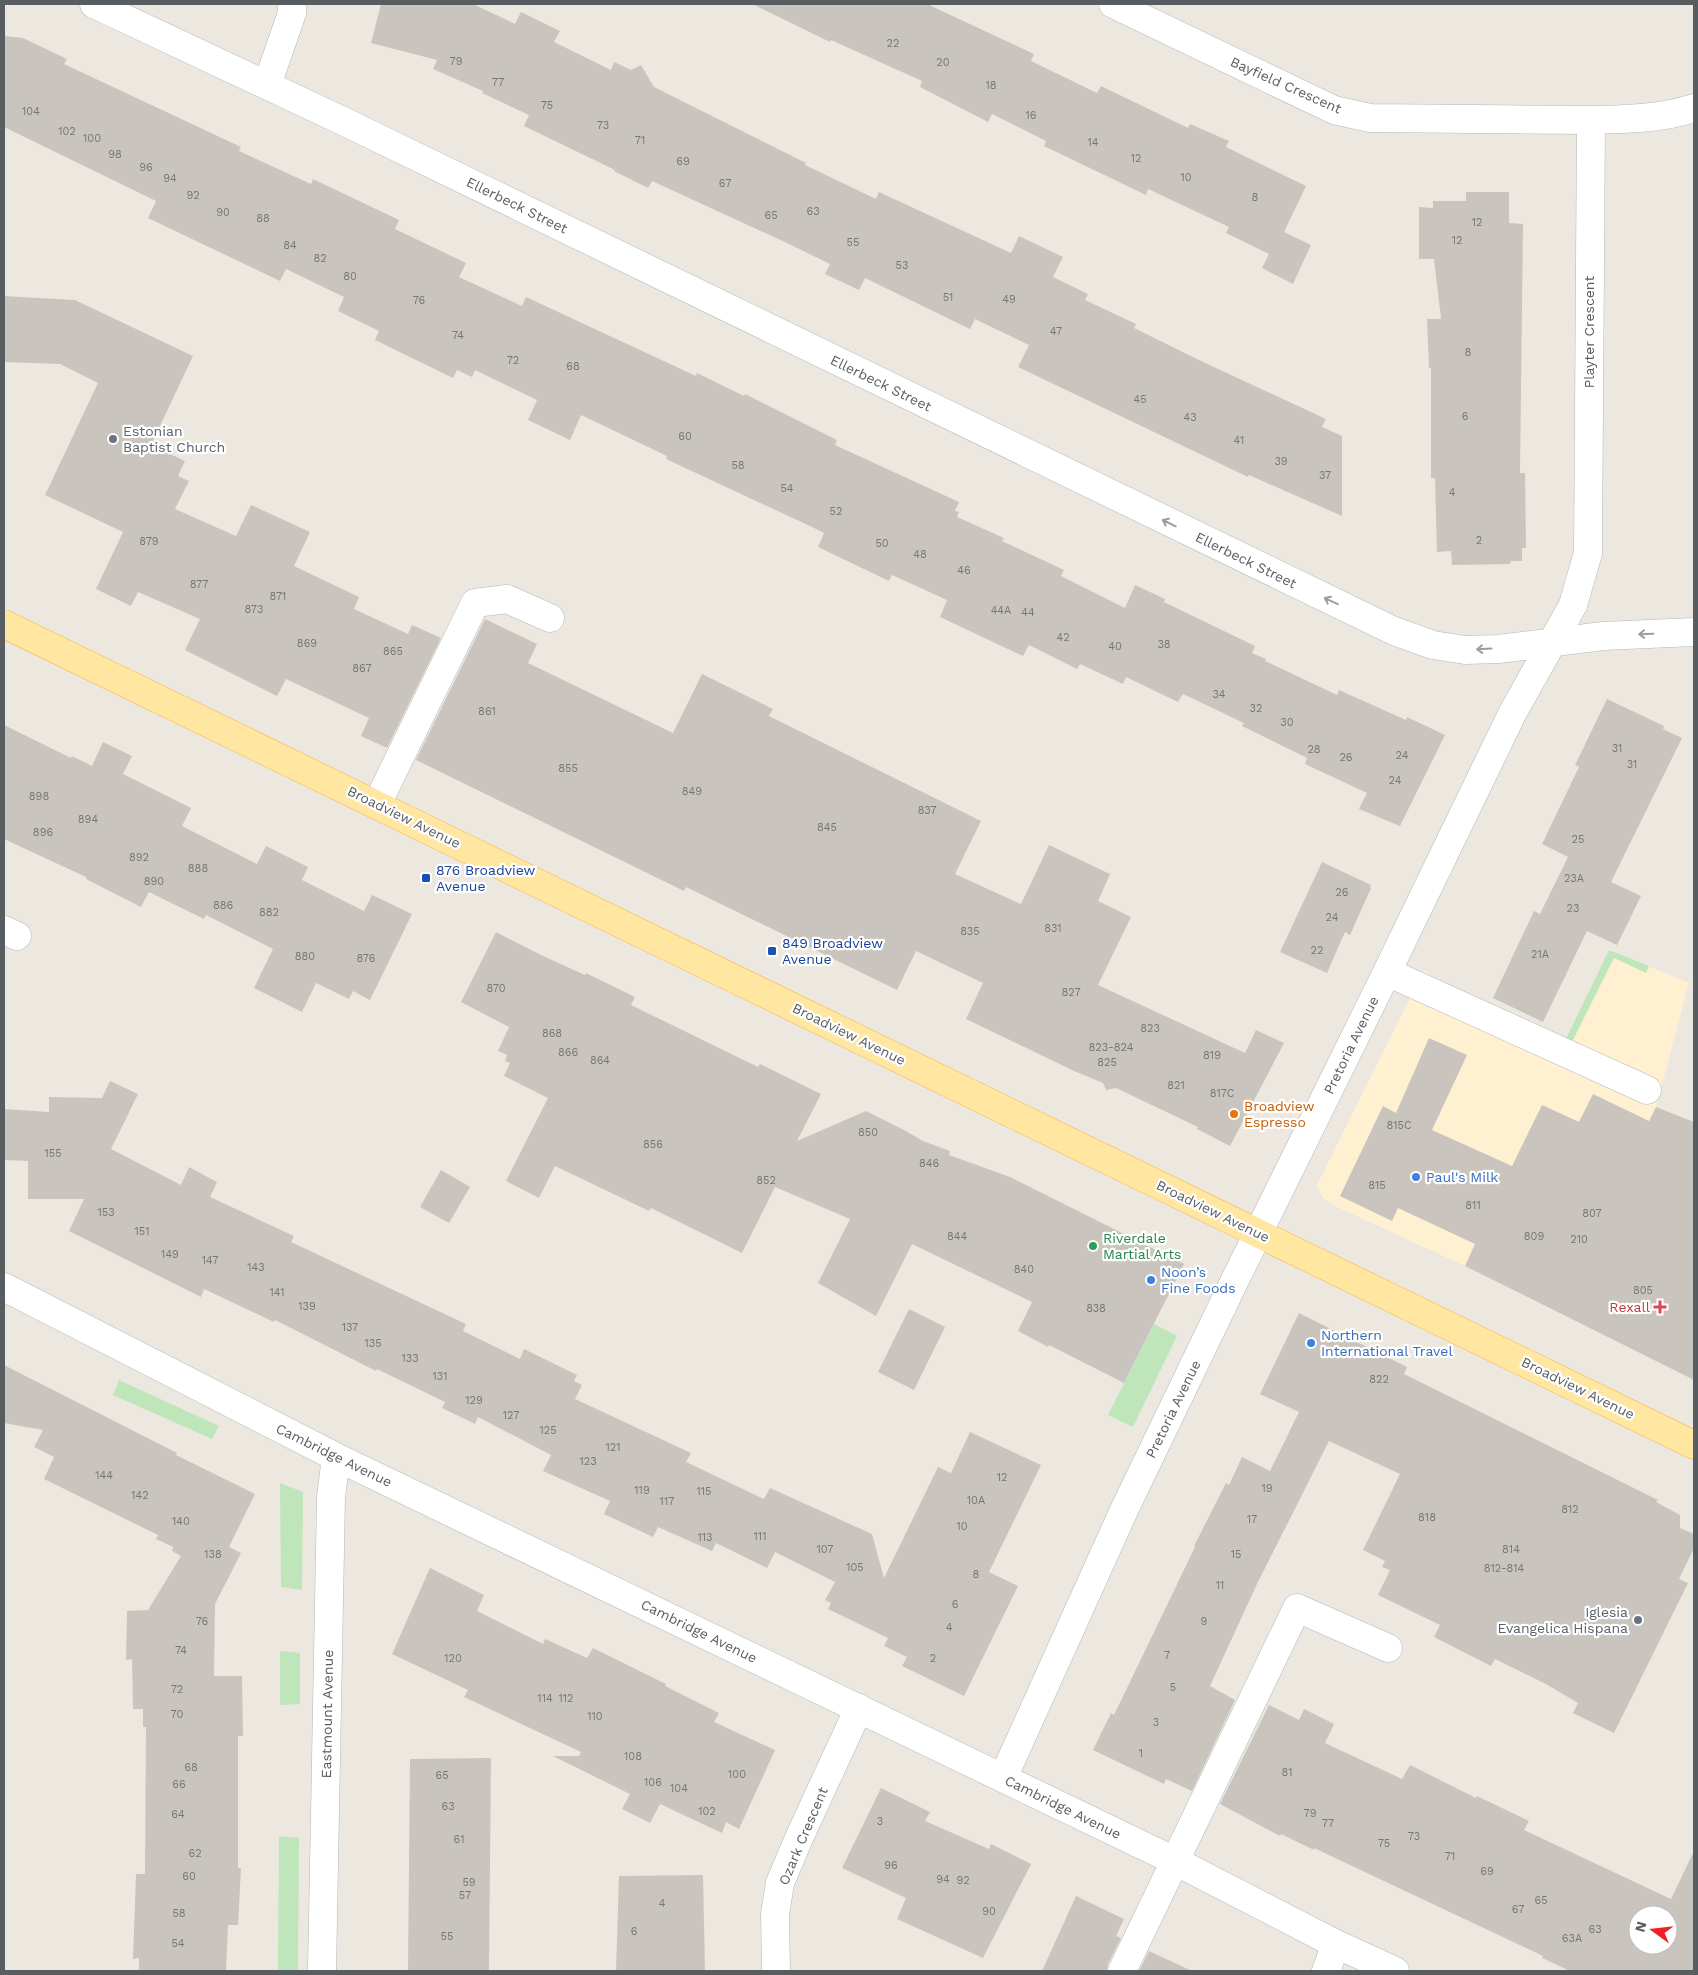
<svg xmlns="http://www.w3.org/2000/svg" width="1698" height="1975" font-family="'Work Sans',sans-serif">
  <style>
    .commercial { fill: #fff0d1 }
    .green { fill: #bee6ba }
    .building { fill: #c9c5be; fill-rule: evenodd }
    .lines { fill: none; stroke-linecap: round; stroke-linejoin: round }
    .minor-casing { stroke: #b2b7bb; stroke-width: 29 }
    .major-casing { stroke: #f7b64d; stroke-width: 29 }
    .minor { stroke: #fff; stroke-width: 28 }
    .major { stroke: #ffe6a1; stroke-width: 28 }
    .oneway { stroke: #9b9ea0 }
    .worship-dot { fill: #6b7280; stroke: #fff; stroke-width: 2 }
    .transit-dot { fill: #1a4fb4; stroke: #fff; stroke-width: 2 }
    .food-dot { fill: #e8710a; stroke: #fff; stroke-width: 2 }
    .shop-dot { fill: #3f7fe0; stroke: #fff; stroke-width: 2 }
    .leisure-dot { fill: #2e9e5b; stroke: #fff; stroke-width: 2 }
    .health-dot { fill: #e0444e; stroke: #fff; stroke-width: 2 }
    .labels { text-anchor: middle; stroke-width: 4.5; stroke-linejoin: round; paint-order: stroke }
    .number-label { font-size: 11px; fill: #747778 }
    .street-label { font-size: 14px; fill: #585d61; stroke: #fff }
    .worship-label { font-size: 14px; fill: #5b616d; stroke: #fff; text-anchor: start }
    .transit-label { font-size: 14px; fill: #164399; stroke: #fff; text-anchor: start }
    .food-label { font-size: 14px; fill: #c56008; stroke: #fff; text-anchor: start }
    .shop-label { font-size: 14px; fill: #366cbe; stroke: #fff; text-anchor: start }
    .leisure-label { font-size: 14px; fill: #27864d; stroke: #fff; text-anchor: start }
    .health-label { font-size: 14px; fill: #be3a42; stroke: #fff; text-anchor: end }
  </style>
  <rect width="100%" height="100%" fill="#ece8df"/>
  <path class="commercial" d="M1609,950L1689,983L1656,1107L1694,1122V1380L1465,1266L1337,1207L1323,1198L1317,1185L1424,970L1445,987L1564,1044Z"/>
  <path class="green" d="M1609,950L1649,966L1646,973L1614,958L1572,1042L1566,1039Z
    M1154,1324L1177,1336L1133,1427L1108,1415Z
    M119,1380L219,1426L212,1439L113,1395Z
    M280,1483L303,1492L302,1590L281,1587Z
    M280,1651L300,1653V1704L280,1705Z
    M279,1836L299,1838L298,1971H278Z"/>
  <path class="building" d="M381,4H473L515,24L521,12L560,31L554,42L611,70L614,62L631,70L641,65L654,87L806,163L805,165L876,199L879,192L1011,253L1019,236L1063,257L1053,277L1088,294L1085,300L1136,324L1134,328L1201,361L1326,419L1322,427L1342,436V516L1249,475L1248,477L1018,367L1029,345L975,319L970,329L865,278L859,290L825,274L830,264L787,243L652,181L648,188L614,171L615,170L524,126L529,115L482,93L483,91L433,69L437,60L371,43Z
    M752,4H927L1034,54L1031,61L1097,93L1101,86L1188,128L1190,124L1229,141L1226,147L1306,186L1284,232L1311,245L1293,284L1262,268L1269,254L1226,233L1229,227L1148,189L1146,195L1044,146L1046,141L992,114L988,122L920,87L922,81L831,40L830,42Z
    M4,36L23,38L67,59L64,64L241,147L239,151L311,184L313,179L399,220L395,229L466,263L459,277L522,306L526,297L696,376L697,373L744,396L745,394L837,440L835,445L959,502L955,511L959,512L957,517L1004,538L1002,541L1064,570L1061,576L1125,608L1135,585L1165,599L1164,602L1255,646L1252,653L1266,659L1265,661L1337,695L1339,690L1406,720L1407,717L1445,735L1400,826L1359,809L1367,793L1305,764L1307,758L1242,726L1244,723L1183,694L1178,702L1126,677L1123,684L1080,664L1077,669L1029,645L1023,656L940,617L947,600L892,575L889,581L818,547L824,533L812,527L666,459L667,456L581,415L570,440L528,420L537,400L475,370L472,377L457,370L453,378L375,340L379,331L338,311L344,297L286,269L280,281L148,218L156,201L4,127Z
    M1466,192H1509V223L1523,224L1520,473H1525L1526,548H1522V561H1511L1510,564L1452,565L1451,551L1437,552L1435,478H1431V368H1429L1427,319H1441L1434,259H1419V207L1433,208V201H1466Z
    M4,296L75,300L193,356L151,445L185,461L178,476L189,481L175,509L236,536L251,505L310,532L294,566L359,597L354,609L408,634L412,625L441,638L387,748L361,736L369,718L286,679L277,696L185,650L200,619L138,592L131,606L96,589L123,532L45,495L98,383L60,364L4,362Z
    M485,619L537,644L528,663L673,733L702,674L773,709L769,716L981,821L955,874L1021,904L1049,845L1110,874L1098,901L1131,917L1098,985L1245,1053L1256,1030L1284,1043L1230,1146L1197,1129L1198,1127L1116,1088L1106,1090L1103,1083L1074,1071L966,1019L983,983L916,951L897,990L686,887L684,891L416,760Z
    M1607,699L1664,726L1663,729L1682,738L1611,882L1641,896L1617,945L1587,931L1543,1022L1493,998L1534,911L1540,914L1568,857L1542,844L1579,767L1575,765Z
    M4,725L71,758L72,756L92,766L103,742L132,756L123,774L191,808L182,826L257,864L266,846L308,867L302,880L364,911L372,895L412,914L370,1000L353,991L349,999L316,983L302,1012L254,988L273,949L206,915L204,919L149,892L141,907L86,879V877L4,839Z
    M1322,862L1371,885L1370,887L1371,888L1350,935L1345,932L1327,973L1280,952Z
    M496,932L543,956L585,975L586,973L635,997L631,1005L758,1067L760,1064L821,1094L797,1141L866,1111L904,1130L923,1141L950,1151L949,1155L1010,1177L1184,1264L1124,1383L1049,1345L1048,1347L1018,1331L1032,1302L912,1244L876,1316L818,1283L850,1219L775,1187L742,1253L651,1208L649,1211L555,1166L539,1198L506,1181L548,1098L504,1076L510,1063L505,1061L507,1055L498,1051L509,1027L461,1002Z
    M1429,1038L1467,1055L1432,1130L1512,1166L1542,1105L1579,1122L1593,1094L1649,1121L1656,1107L1694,1122V1380L1465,1266L1475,1244L1398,1208L1392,1221L1340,1196L1383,1106L1396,1113Z
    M110,1081L138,1094L111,1149L181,1185L189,1167L217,1182L210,1197L294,1236L291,1242L466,1324L463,1331L520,1359L524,1349L577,1375L574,1381L582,1385L575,1399L691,1453L686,1462L764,1499L770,1488L872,1534L884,1578L938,1467L951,1473L970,1432L1041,1465L989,1572L1018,1586L964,1696L902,1666L907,1657L884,1646L888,1638L828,1609L831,1603L825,1600L835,1582L775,1552L767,1568L716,1543L712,1551L658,1527L653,1537L604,1514L610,1501L543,1471L551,1455L478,1417L475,1424L442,1408L445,1402L377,1369L376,1371L275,1320L274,1322L204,1289L201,1297L69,1231L84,1199H28V1161L4,1160V1109L49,1112V1097L102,1098Z
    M441,1170L470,1187L449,1223L420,1207Z
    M909,1309L945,1327L914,1390L878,1372Z
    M1299,1313L1407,1367L1404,1374L1658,1500L1656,1502L1680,1515V1528L1694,1534V1548L1679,1579L1688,1583L1614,1733L1573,1713L1578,1703L1546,1684L1495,1659L1491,1666L1434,1637L1440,1625L1378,1595L1390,1570L1382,1567L1385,1561L1363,1550L1400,1474L1329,1441L1257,1584L1210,1686L1235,1700L1192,1791L1166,1779L1164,1784L1093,1750L1111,1713L1114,1715L1195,1547L1194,1546L1226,1483L1229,1485L1242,1457L1270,1471L1299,1412L1260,1394Z
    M4,1365L177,1453L176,1455L255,1494L229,1547L241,1553L215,1604L214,1676H242L243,1736H238V1868H241L238,1925H228L226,1971H139V1958L133,1959L136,1874H145L146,1727H143V1709H133L132,1659L126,1660L127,1611L148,1610L181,1556L172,1551L173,1547L156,1539L158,1535L44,1479L54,1457L34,1447L43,1430L4,1423Z
    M430,1568L484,1595L477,1611L543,1644L545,1639L587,1658L593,1648L666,1684L665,1686L719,1713L714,1722L775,1750L739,1829L726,1822L722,1833L660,1804L650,1823L622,1809L630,1794L553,1756H579L581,1752L464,1697L468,1690L392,1654Z
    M1269,1705L1299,1720L1304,1709L1334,1724L1325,1743L1402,1779L1410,1765L1476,1798L1477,1796L1529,1821L1524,1830L1671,1899L1694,1851V1971H1570L1542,1958L1543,1956L1314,1848V1850L1281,1834L1280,1836L1220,1804ZM1638,1915H1668V1945H1638Z
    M491,1758L489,1971H408L410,1759Z
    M881,1788L930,1812L925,1821L989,1849L991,1844L1031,1864L983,1958L897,1919L906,1898L842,1868Z
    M703,1875L705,1971H616L619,1876Z
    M1076,1896L1124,1919L1116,1936L1121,1938L1108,1964L1107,1971H1042Z
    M1149,1951L1192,1971H1139Z"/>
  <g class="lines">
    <g class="minor-casing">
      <path id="minor" d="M94,4L345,122L1394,631L1433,645L1465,650L1498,649L1603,636L1694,632
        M1113,4L1334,110L1370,118L1591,120
        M267,85L292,13V4
        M377,804L475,603L507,599L550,618
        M4,930L17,936
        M1387,972L1647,1090
        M4,1287L336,1457L1175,1861L1336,1944L1395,1971
        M1003,1778L1125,1508L1235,1280L1387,972L1512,714L1573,605L1588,553L1591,120C1626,119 1660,119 1694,108
        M322,1971L331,1497L336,1457
        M776,1971L775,1914L780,1883L799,1838L859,1708
        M1122,1971L1297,1608L1388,1648
        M1326,1971L1336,1944"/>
    </g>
    <g class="major-casing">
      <path id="major" d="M4,624L1694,1445"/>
    </g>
    <use href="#minor" class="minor"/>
    <use href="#major" class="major"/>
  </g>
  <defs><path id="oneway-shaft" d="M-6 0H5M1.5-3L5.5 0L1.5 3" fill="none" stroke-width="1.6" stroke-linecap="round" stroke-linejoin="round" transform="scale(1.25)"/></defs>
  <g class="oneway">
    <use href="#oneway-shaft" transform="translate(1169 523) rotate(-154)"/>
    <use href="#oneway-shaft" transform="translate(1331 601) rotate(-155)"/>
    <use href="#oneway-shaft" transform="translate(1646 634) rotate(178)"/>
    <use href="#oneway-shaft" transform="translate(1484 649) rotate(177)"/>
  </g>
  <g class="worship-dot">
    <circle cx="113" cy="439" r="5"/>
    <circle cx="1638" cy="1620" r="5"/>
  </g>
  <g class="transit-dot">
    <rect x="421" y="873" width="10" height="10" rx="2.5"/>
    <rect x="767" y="946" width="10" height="10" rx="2.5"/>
  </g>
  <circle class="food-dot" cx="1234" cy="1114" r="5"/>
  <g class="shop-dot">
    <circle cx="1416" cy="1177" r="5"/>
    <circle cx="1151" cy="1280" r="5"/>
    <circle cx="1311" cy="1343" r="5"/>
  </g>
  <circle class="leisure-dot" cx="1093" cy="1246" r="5"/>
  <path class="health-dot" d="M1657.5 1299.5h5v5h5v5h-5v5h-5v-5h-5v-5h5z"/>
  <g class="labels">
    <g class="number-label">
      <text x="893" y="47">22</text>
      <text x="456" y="65">79</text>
      <text x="943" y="66">20</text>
      <text x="498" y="86">77</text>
      <text x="991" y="89">18</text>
      <text x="547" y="109">75</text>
      <text x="31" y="115">104</text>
      <text x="1031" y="119">16</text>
      <text x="603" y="129">73</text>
      <text x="67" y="135">102</text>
      <text x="92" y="142">100</text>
      <text x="640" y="144">71</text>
      <text x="1093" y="146">14</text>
      <text x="115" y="158">98</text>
      <text x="1136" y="162">12</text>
      <text x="683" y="165">69</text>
      <text x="146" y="171">96</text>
      <text x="1186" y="181">10</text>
      <text x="170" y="182">94</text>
      <text x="725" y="187">67</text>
      <text x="193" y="199">92</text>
      <text x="1255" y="201">8</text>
      <text x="813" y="215">63</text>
      <text x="223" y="216">90</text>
      <text x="771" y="219">65</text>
      <text x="263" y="222">88</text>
      <text x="1477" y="226">12</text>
      <text x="1457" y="244">12</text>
      <text x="853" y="246">55</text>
      <text x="290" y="249">84</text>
      <text x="320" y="262">82</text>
      <text x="902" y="269">53</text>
      <text x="350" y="280">80</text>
      <text x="948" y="301">51</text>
      <text x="1009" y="303">49</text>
      <text x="419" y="304">76</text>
      <text x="1056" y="335">47</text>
      <text x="458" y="339">74</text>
      <text x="1468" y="356">8</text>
      <text x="513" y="364">72</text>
      <text x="573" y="370">68</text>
      <text x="1140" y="403">45</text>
      <text x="1465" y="420">6</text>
      <text x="1190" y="421">43</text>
      <text x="685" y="440">60</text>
      <text x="1239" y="444">41</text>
      <text x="1281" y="465">39</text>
      <text x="738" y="469">58</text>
      <text x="1325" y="479">37</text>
      <text x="787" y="492">54</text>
      <text x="1452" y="496">4</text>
      <text x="836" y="515">52</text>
      <text x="1479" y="544">2</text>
      <text x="149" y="545">879</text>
      <text x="882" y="547">50</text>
      <text x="920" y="558">48</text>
      <text x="964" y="574">46</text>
      <text x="199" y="588">877</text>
      <text x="278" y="600">871</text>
      <text x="254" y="613">873</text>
      <text x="1001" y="614">44A</text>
      <text x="1028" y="616">44</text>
      <text x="1063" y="641">42</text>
      <text x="307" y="647">869</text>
      <text x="1164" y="648">38</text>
      <text x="1115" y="650">40</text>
      <text x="393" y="655">865</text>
      <text x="362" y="672">867</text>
      <text x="1219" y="698">34</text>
      <text x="1256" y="712">32</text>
      <text x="487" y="715">861</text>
      <text x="1287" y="726">30</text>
      <text x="1617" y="752">31</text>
      <text x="1314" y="753">28</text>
      <text x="1402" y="759">24</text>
      <text x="1346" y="761">26</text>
      <text x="1632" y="768">31</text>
      <text x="568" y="772">855</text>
      <text x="1395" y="784">24</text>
      <text x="692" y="795">849</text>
      <text x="39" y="800">898</text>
      <text x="927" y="814">837</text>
      <text x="88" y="823">894</text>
      <text x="827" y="831">845</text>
      <text x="43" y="836">896</text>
      <text x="1578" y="843">25</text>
      <text x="139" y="861">892</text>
      <text x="198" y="872">888</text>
      <text x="1574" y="882">23A</text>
      <text x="154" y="885">890</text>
      <text x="1342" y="896">26</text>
      <text x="223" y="909">886</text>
      <text x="1573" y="912">23</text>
      <text x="269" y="916">882</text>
      <text x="1332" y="921">24</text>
      <text x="1053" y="932">831</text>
      <text x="970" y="935">835</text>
      <text x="1317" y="954">22</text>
      <text x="1540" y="958">21A</text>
      <text x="305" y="960">880</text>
      <text x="366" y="962">876</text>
      <text x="496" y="992">870</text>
      <text x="1071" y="996">827</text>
      <text x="1150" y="1032">823</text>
      <text x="552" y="1037">868</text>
      <text x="1111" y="1051">823-824</text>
      <text x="568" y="1056">866</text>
      <text x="1212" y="1059">819</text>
      <text x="600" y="1064">864</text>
      <text x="1107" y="1066">825</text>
      <text x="1176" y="1089">821</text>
      <text x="1222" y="1097">817C</text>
      <text x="1399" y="1129">815C</text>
      <text x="868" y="1136">850</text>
      <text x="653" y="1148">856</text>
      <text x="53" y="1157">155</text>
      <text x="929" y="1167">846</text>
      <text x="766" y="1184">852</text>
      <text x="1377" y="1189">815</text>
      <text x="1473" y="1209">811</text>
      <text x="106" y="1216">153</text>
      <text x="1592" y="1217">807</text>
      <text x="142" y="1235">151</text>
      <text x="957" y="1240">844</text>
      <text x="1534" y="1240">809</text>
      <text x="1579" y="1243">210</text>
      <text x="170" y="1258">149</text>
      <text x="210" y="1264">147</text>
      <text x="256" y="1271">143</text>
      <text x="1024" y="1273">840</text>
      <text x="1643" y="1294">805</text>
      <text x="277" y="1296">141</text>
      <text x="307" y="1310">139</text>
      <text x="1096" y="1312">838</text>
      <text x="350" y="1331">137</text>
      <text x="373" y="1347">135</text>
      <text x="410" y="1362">133</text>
      <text x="440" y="1380">131</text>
      <text x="1379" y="1383">822</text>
      <text x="474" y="1404">129</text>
      <text x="511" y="1419">127</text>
      <text x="548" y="1434">125</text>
      <text x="613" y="1451">121</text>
      <text x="588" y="1465">123</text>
      <text x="104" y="1479">144</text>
      <text x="1002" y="1481">12</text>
      <text x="1267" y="1492">19</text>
      <text x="642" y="1494">119</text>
      <text x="704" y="1495">115</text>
      <text x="140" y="1499">142</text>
      <text x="976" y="1504">10A</text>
      <text x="667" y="1505">117</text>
      <text x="1570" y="1513">812</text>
      <text x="1427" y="1521">818</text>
      <text x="1252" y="1523">17</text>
      <text x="181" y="1525">140</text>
      <text x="962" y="1530">10</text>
      <text x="760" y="1540">111</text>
      <text x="705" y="1541">113</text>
      <text x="825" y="1553">107</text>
      <text x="1511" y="1553">814</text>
      <text x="213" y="1558">138</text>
      <text x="1236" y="1558">15</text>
      <text x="855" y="1571">105</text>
      <text x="1504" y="1572">812-814</text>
      <text x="976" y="1578">8</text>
      <text x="1220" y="1589">11</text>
      <text x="955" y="1608">6</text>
      <text x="202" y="1625">76</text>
      <text x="1204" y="1625">9</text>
      <text x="949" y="1631">4</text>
      <text x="181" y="1654">74</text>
      <text x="1167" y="1659">7</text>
      <text x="453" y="1662">120</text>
      <text x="933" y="1662">2</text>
      <text x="1173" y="1691">5</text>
      <text x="177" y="1693">72</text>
      <text x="545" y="1702">114</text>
      <text x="566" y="1702">112</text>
      <text x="177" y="1718">70</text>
      <text x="595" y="1720">110</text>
      <text x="1156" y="1726">3</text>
      <text x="1141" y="1757">1</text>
      <text x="633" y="1760">108</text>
      <text x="191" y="1771">68</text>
      <text x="1287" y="1776">81</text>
      <text x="737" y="1778">100</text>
      <text x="442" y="1779">65</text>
      <text x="653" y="1786">106</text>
      <text x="179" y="1788">66</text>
      <text x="679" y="1792">104</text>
      <text x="448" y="1810">63</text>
      <text x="707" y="1815">102</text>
      <text x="1310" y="1817">79</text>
      <text x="178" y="1818">64</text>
      <text x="880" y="1825">3</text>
      <text x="1328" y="1827">77</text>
      <text x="1414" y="1840">73</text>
      <text x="459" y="1843">61</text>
      <text x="1384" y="1847">75</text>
      <text x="195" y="1857">62</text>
      <text x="1450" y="1860">71</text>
      <text x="891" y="1869">96</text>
      <text x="1487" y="1875">69</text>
      <text x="189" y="1880">60</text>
      <text x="943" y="1883">94</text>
      <text x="963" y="1884">92</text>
      <text x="469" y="1886">59</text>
      <text x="465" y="1899">57</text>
      <text x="1541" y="1904">65</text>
      <text x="662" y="1907">4</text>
      <text x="1518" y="1913">67</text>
      <text x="989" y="1915">90</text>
      <text x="179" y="1917">58</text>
      <text x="1595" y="1933">63</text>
      <text x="634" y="1935">6</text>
      <text x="447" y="1940">55</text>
      <text x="1572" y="1942">63A</text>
      <text x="178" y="1947">54</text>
    </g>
    <g class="street-label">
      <text transform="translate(1286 85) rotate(24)" y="5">Bayfield Crescent</text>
      <text transform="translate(517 205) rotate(26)" y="5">Ellerbeck Street</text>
      <text transform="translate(1589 332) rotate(-90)" y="5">Playter Crescent</text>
      <text transform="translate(881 383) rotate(26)" y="5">Ellerbeck Street</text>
      <text transform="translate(1246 560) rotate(26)" y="5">Ellerbeck Street</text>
      <text transform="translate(404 817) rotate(26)" y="5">Broadview Avenue</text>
      <text transform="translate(849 1034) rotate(26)" y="5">Broadview Avenue</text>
      <text transform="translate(1351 1045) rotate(-64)" y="5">Pretoria Avenue</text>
      <text transform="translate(1213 1211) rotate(26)" y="5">Broadview Avenue</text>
      <text transform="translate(1578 1388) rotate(26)" y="5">Broadview Avenue</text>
      <text transform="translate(1173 1409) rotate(-64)" y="5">Pretoria Avenue</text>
      <text transform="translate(334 1455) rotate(26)" y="5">Cambridge Avenue</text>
      <text transform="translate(699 1631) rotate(26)" y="5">Cambridge Avenue</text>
      <text transform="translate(327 1714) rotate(-89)" y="5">Eastmount Avenue</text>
      <text transform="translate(1063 1807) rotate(26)" y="5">Cambridge Avenue</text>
      <text transform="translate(803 1836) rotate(-67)" y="5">Ozark Crescent</text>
    </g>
    <g class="worship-label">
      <text x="123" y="436">Estonian<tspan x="123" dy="16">Baptist Church</tspan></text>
      <text x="1628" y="1617" text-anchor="end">Iglesia<tspan x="1628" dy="16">Evangelica Hispana</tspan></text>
    </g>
    <g class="transit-label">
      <text x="436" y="875">876 Broadview<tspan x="436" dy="16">Avenue</tspan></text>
      <text x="782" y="948">849 Broadview<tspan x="782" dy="16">Avenue</tspan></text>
    </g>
    <g class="food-label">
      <text x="1244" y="1111">Broadview<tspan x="1244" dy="16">Espresso</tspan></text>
    </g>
    <g class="shop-label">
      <text x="1426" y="1182">Paul's Milk</text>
      <text x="1161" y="1277">Noon’s<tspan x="1161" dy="16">Fine Foods</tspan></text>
      <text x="1321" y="1340">Northern<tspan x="1321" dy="16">International Travel</tspan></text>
    </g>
    <g class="leisure-label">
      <text x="1103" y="1243">Riverdale<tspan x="1103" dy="16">Martial Arts</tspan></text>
    </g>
    <g class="health-label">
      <text x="1650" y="1312">Rexall</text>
    </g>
  </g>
  <rect width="1698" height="1975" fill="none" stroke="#585d61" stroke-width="10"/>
  <g transform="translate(1653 1930) rotate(285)"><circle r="24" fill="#ffffff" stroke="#bcbec0"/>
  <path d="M0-4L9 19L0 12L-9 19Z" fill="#f02126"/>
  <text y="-8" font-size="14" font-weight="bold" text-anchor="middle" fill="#585d61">N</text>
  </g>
</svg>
